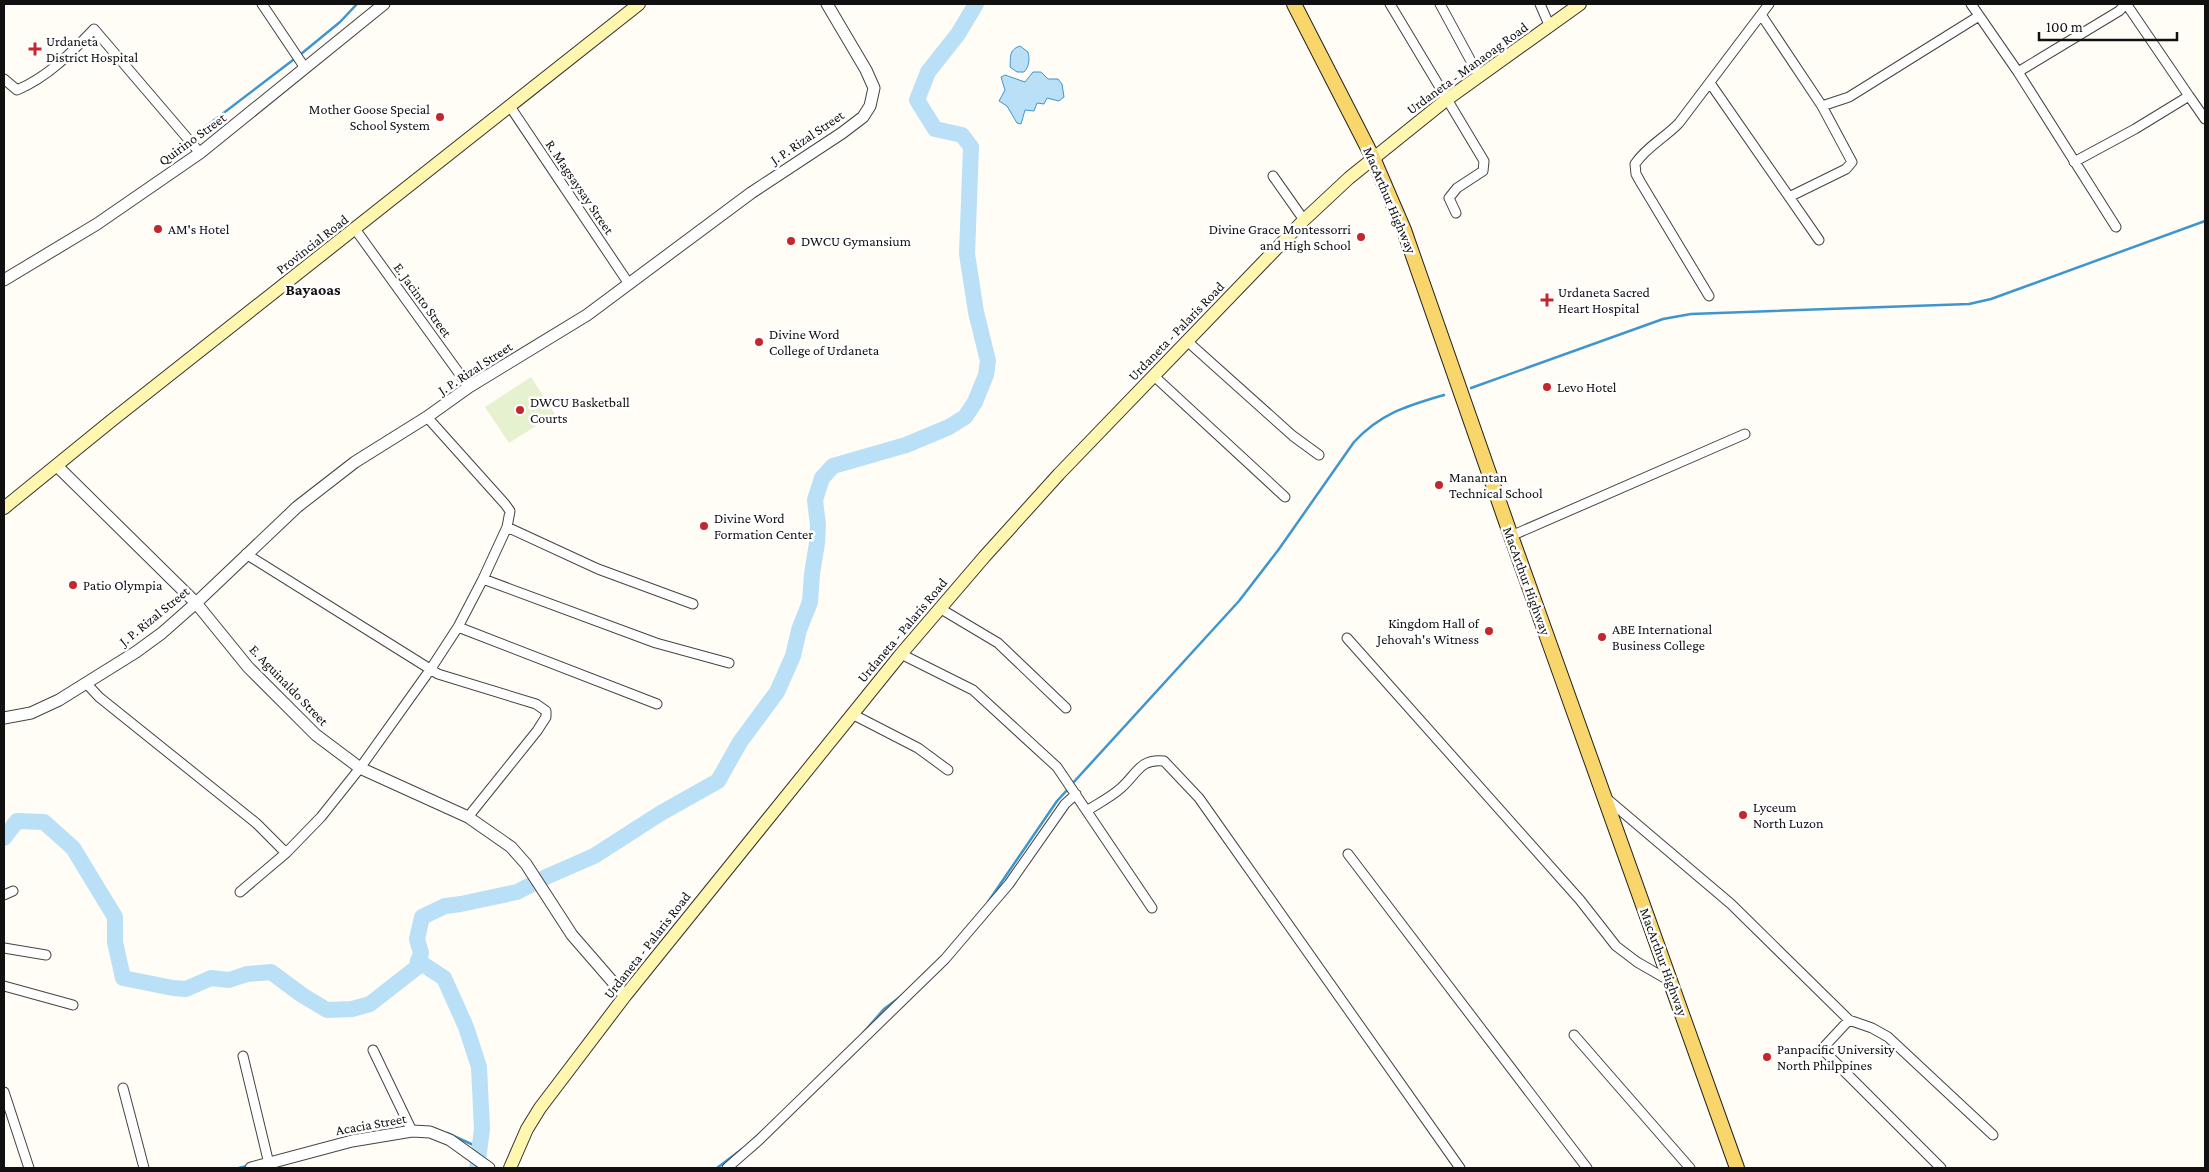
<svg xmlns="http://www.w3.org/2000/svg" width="2209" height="1172" font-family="'Crimson Pro',serif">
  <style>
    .pitch { fill: #e6f2cf }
    .water { fill: #b9e0f7; stroke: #3f96cf }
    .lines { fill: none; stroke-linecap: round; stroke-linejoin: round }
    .stream { stroke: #3f96cf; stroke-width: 2.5 }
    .river { stroke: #b9e0f7; stroke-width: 16 }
    .minor-casing { stroke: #444; stroke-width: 11 }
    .tertiary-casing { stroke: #444; stroke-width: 13 }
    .secondary-casing { stroke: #333; stroke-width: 14 }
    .primary-casing { stroke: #222; stroke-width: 16 }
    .minor { stroke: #fff; stroke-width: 9 }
    .tertiary { stroke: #fff; stroke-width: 11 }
    .secondary { stroke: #fff6b0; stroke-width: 12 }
    .primary { stroke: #f9d66b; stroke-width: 14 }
    .poi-dot { fill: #c4262e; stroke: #fff; stroke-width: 2 }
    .labels { text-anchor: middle; stroke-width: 5; stroke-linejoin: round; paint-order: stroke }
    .poi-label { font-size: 14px; fill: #111; stroke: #fff; text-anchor: start }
    .street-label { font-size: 14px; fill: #111; stroke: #fff }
    .quarter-label { font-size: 16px; font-weight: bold; fill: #111; stroke: #fff }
  </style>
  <rect width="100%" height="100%" fill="#fffdf5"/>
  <path class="pitch" d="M531,377L555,414L509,443L485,407Z"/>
  <path class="water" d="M1020,46L1028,52C1030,59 1029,67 1024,72H1017L1010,67C1011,58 1008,50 1020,46Z
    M1033,72H1041L1048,79H1058L1062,84L1064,97L1059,101L1047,98L1044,104L1037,103L1034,111L1025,110L1021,124L1017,123L1007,106L999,101L1005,90L1001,77L1005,75L1025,82Z"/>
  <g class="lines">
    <path class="stream" d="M301,54L340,22L357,4
      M196,134L293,60
      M1471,388L1663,319L1691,314L1969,304L1991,299L2205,221
      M1072,784L1239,601L1279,549L1354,442C1381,413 1407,406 1444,395
      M988,902L1057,801L1069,788
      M863,1033L884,1009L904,994
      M447,1133L480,1148
      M754,1139L775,1119
      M239,1168L247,1166
      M717,1168L742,1149"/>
    <path class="river" d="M4,838L17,821L44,822L73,848L115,917V942L123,978L173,988L186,989L211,978L229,980L247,974L271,972L302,995L327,1010L352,1009L370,1004L416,968L421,953L417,939L422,917L445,906L461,904L517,892L546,877L594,856L661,813L718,781L740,742L777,692L793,656L799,630L810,602L812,574L817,543L818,525L815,500L822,478L833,466L906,445L949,427L965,417L975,402L986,375L988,361L976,312L967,254L971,147L962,135L935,129L917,100L928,72L958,34L976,4
      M418,961L444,978L466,1027L479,1067L482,1129L477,1168"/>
    <g class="minor-casing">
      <path id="minor" d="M262,4L305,68
        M1390,4L1484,161L1483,171L1457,188L1449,198L1456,213
        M1440,4L1479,76
        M1540,4L1550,27
        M1971,4L2018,72L2119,11L2126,4
        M1762,16L1822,106L1852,162L1846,169L1789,197
        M2018,72L2116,227
        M4,79L17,90C48,77 71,53 94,29L200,153
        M1710,83L1819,240
        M2189,96L2205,119
        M509,105L629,284
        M1822,106L1849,97L1979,16
        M2074,162L2135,129L2189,96L2127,5
        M1273,176L1304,220
        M355,229L469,387
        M1709,296L1641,183L1636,174L1635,164C1646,147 1666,137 1679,123L1769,4
        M1187,341L1293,436L1319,455
        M1154,376L1285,497
        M507,527L598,569L693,604
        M1511,536L1745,434
        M246,554L438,674L536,704L546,711V717L537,731L468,817
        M483,579L656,643L729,663
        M941,609L998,643L1066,708
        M458,627L657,704
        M1347,638L1580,900L1616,946L1637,962L1670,981
        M901,654L973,690L1057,767L1152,908
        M86,683L99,697L256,823L286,853L321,817L360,768L430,670L458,627L483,579L507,527L510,511L505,504L427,417
        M852,714L918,748L948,770
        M1606,798L1731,904L1849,1020L1823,1048L1824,1051L1941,1168
        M1088,810C1099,803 1111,797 1121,788C1137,774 1140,758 1164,761L1199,798L1460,1168
        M1348,854L1587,1168
        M240,892L286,853
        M4,895L13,891
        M4,948L46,955
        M4,986L73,1005
        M1849,1020L1872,1028L1888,1037L1993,1135
        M1574,1035L1690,1168
        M373,1050L412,1131
        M243,1056L270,1168
        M123,1088L144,1168
        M4,1092L29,1168
        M727,1168L759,1140L945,959L1009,884L1065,804L1076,794"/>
    </g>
    <g class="tertiary-casing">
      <path id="tertiary" d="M4,280L97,224L200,153L384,4
        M57,466L196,603L248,667L316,735L360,768L468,817L511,847L526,864L572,935L625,996
        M4,718L31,713L59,700L136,652L162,633L196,603L297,507L355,462L427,417L469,387L587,315L751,193L842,133L863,117L870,106L874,88L866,70L827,4
        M251,1168L352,1141L412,1131L430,1132L450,1140L489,1168"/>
    </g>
    <g class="secondary-casing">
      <path id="secondary" d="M4,508L111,421L639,4
        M510,1168L527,1129L540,1108L625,996L901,654L985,556L1059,474L1304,220L1349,178L1446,100L1580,4"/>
    </g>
    <g class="primary-casing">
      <path id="primary" d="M1294,4L1373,158L1404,230L1511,536L1737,1168"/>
    </g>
    <use href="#minor" class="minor"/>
    <use href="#tertiary" class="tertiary"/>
    <use href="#secondary" class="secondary"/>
    <use href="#primary" class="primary"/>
  </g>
  <g class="poi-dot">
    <path d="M32.5 41.5h5v5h5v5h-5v5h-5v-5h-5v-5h5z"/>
    <circle cx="440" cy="117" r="5"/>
    <circle cx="158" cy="229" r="5"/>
    <circle cx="1361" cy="237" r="5"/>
    <circle cx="791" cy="241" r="5"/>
    <path d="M1544.5 292.5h5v5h5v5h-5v5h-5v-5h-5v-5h5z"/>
    <circle cx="759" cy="342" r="5"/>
    <circle cx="1547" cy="387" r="5"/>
    <circle cx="520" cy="410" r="5"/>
    <circle cx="1439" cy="485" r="5"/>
    <circle cx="704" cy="526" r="5"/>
    <circle cx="73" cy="585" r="5"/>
    <circle cx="1489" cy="631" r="5"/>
    <circle cx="1602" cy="637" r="5"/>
    <circle cx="1743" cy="815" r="5"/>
    <circle cx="1767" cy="1057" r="5"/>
  </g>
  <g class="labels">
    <g class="poi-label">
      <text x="46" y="46">Urdaneta<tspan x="46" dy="16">District Hospital</tspan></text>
      <text x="430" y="114" text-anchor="end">Mother Goose Special<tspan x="430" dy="16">School System</tspan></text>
      <text x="168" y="234">AM's Hotel</text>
      <text x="1351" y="234" text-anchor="end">Divine Grace Montessorri<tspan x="1351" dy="16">and High School</tspan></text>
      <text x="801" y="246">DWCU Gymansium</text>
      <text x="1558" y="297">Urdaneta Sacred<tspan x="1558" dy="16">Heart Hospital</tspan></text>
      <text x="769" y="339">Divine Word<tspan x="769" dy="16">College of Urdaneta</tspan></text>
      <text x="1557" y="392">Levo Hotel</text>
      <text x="530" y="407">DWCU Basketball<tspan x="530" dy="16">Courts</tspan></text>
      <text x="1449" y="482">Manantan<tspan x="1449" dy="16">Technical School</tspan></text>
      <text x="714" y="523">Divine Word<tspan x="714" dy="16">Formation Center</tspan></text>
      <text x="83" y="590">Patio Olympia</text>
      <text x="1479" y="628" text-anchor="end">Kingdom Hall of<tspan x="1479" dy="16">Jehovah's Witness</tspan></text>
      <text x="1612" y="634">ABE International<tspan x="1612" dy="16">Business College</tspan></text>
      <text x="1753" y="812">Lyceum<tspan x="1753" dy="16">North Luzon</tspan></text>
      <text x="1777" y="1054">Panpacific University<tspan x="1777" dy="16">North Philppines</tspan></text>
    </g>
    <g class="street-label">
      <text transform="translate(1467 68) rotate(-36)" y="5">Urdaneta - Manaoag Road</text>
      <text transform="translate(807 137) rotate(-34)" y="5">J. P. Rizal Street</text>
      <text transform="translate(192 139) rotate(-36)" y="5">Quirino Street</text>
      <text transform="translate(580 187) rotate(56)" y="5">R. Magsaysay Street</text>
      <text transform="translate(1390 200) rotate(67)" y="5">MacArthur Highway</text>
      <text transform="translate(312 244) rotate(-38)" y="5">Provincial Road</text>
      <text transform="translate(423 300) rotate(54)" y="5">E. Jacinto Street</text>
      <text transform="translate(1176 331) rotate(-46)" y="5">Urdaneta - Palaris Road</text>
      <text transform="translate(475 368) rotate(-33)" y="5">J. P. Rizal Street</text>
      <text transform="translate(1527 581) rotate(70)" y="5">MacArthur Highway</text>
      <text transform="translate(154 616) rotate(-39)" y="5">J. P. Rizal Street</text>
      <text transform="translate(902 630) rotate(-50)" y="5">Urdaneta - Palaris Road</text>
      <text transform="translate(289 685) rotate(46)" y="5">E. Aguinaldo Street</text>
      <text transform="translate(647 945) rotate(-52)" y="5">Urdaneta - Palaris Road</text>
      <text transform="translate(1664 962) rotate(70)" y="5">MacArthur Highway</text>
      <text transform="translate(371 1124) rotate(-10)" y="5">Acacia Street</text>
    </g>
    <g class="quarter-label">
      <text x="313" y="295">Bayaoas</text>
    </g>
  </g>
  <rect width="2209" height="1172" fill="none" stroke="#111111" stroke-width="10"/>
  <path d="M2039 32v8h138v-8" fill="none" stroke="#111111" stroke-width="2.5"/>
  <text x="2046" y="32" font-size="15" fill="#111111" stroke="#ffffff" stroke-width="4" paint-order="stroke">100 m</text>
</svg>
